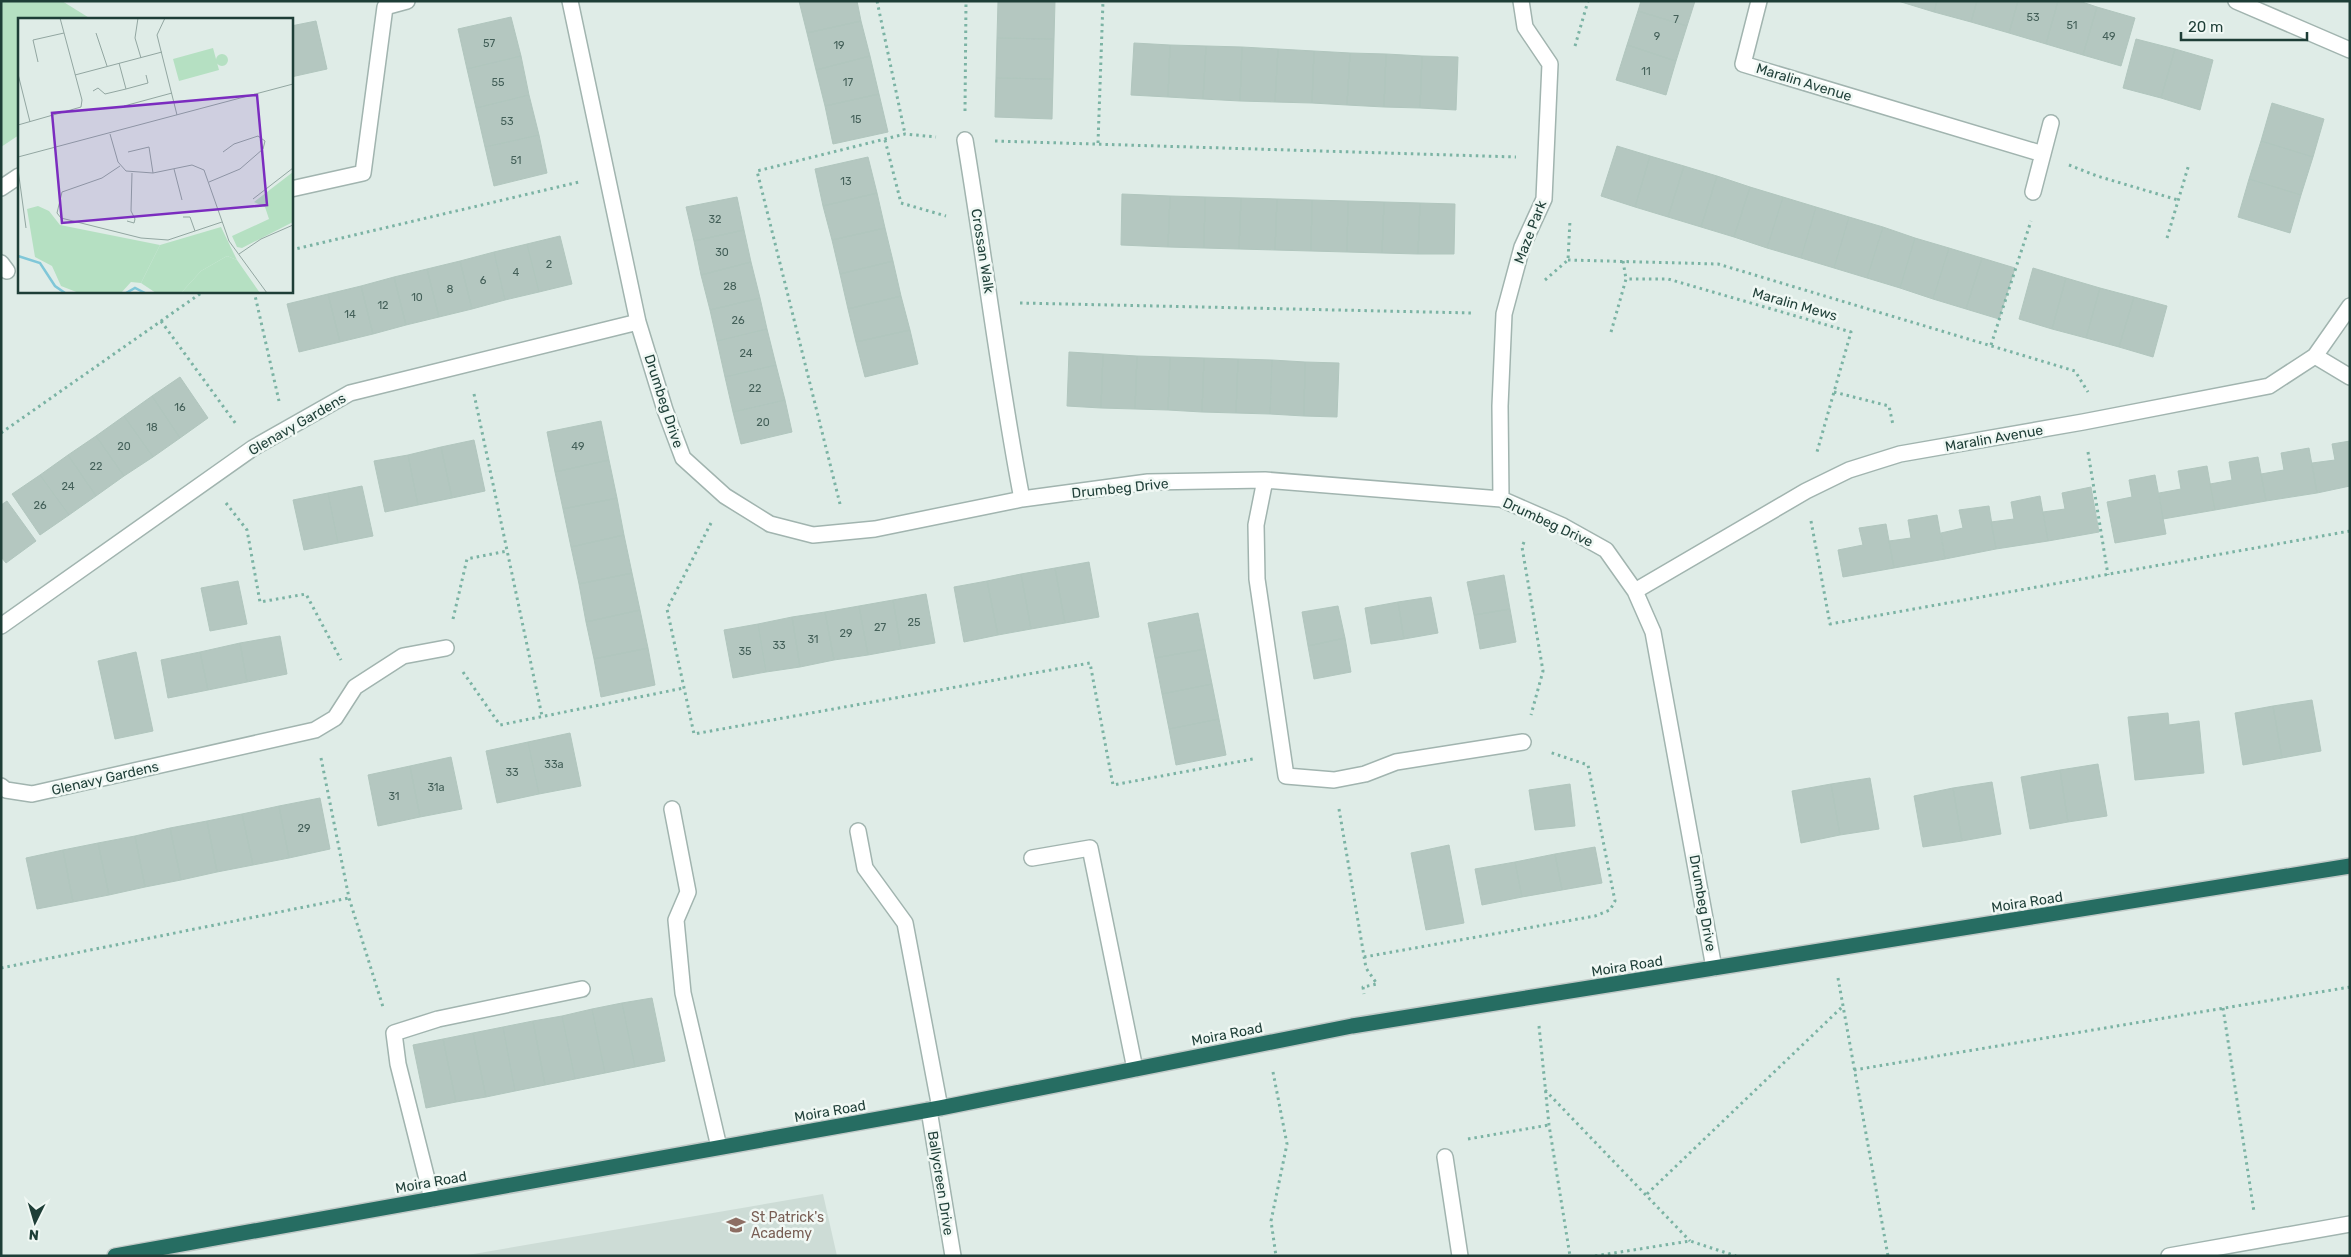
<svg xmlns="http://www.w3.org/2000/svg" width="2351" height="1257" font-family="Rubik,sans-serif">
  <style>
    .built { fill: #cddcd6 }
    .grass { fill: #b5e0c2 }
    .building { fill: #b4c7c0; stroke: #b1c6be }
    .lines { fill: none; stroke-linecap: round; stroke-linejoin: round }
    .lane-casing { stroke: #a1b4af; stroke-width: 18 }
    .street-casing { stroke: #a1b4af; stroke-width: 18 }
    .highway-casing { stroke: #c0c9c7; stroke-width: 18 }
    .path { stroke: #7bb3a4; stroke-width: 3; stroke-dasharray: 2.5 4; stroke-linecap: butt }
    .lane { stroke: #fff; stroke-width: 15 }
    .street { stroke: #fff; stroke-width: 15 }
    .highway { stroke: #266d62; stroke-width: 15 }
    .labels { text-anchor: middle; stroke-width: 5; stroke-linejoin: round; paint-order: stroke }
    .number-label { font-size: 11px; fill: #446059 }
    .street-label { font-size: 14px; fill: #1e3e37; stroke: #f0f8f4 }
    .education-label { font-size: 14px; fill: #785e54; stroke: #f0f8f4; text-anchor: start }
    .inset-river { fill: none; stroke: #80c7d8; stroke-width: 2.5 }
    .inset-road { fill: none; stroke: #92a6a1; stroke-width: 1 }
    .view { fill: #7b2cbf; fill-opacity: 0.15; stroke: #7b2cbf; stroke-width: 2.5 }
    .inset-edge { fill: none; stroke: #1e3e37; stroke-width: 2.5 }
  </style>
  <rect width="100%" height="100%" fill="#dfece7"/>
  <path class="built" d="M823,1194L837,1256H462Z"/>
  <path class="grass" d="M1,1H62L91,19H19V135L1,147Z"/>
  <path class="building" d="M799,1H857L861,21L807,33Z
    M998,1H1055L1054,39L997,38Z
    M1641,1H1695L1687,26L1638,11Z
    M1898,1H1937L1934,12Z
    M1937,1H1977L1971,22L1934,12Z
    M1977,1H2018L2009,33L1971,22Z
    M2018,1H2058L2046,44L2009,33Z
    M2058,1H2079L2097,7L2083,55L2046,44Z
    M2097,7L2135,18L2121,66L2083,55Z
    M1638,11L1687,26L1676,61L1627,45Z
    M511,17L521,56L467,69L458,29Z
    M316,21L327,69L291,77V26Z
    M861,21L870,56L816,70L807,33Z
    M997,38L1054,39L1053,79L996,78Z
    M2136,39L2175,49L2161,98L2123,88Z
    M1134,43L1170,45L1168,97L1131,95Z
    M1170,45L1206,46L1203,99L1168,97Z
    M1627,45L1676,61L1666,95L1616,80Z
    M1206,46L1242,47L1240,101L1203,99Z
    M1242,47L1278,49L1275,102L1240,101Z
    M1278,49L1314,51L1312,103L1275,102Z
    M2175,49L2213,60L2200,110L2161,98Z
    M1314,51L1350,53L1347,105L1312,103Z
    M1350,53L1386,54L1384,107L1347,105Z
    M1386,54L1422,56L1420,108L1384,107Z
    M521,56L529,95L476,108L467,69Z
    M870,56L879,94L825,106L816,70Z
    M1422,56L1458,57L1456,110L1420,108Z
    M996,78L1053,79L1052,119L995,117Z
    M879,94L888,132L833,144L825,106Z
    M529,95L539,135L485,147L476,108Z
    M2272,103L2324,119L2313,157L2261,141Z
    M539,135L547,173L494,186L485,147Z
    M2261,141L2313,157L2301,195L2249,179Z
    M1617,146L1650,156L1635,207L1601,196Z
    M1650,156L1684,166L1668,217L1635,207Z
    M868,157L877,193L823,206L815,169Z
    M1684,166L1717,176L1701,227L1668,217Z
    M1717,176L1750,187L1734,237L1701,227Z
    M2249,179L2301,195L2290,233L2238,217Z
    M1750,187L1783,197L1767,248L1734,237Z
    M877,193L885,228L832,240L823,206Z
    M1122,194L1170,196L1168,247L1121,245Z
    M1170,196L1205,197L1204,248L1168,247Z
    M737,197L744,230L694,241L686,207Z
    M1205,197L1241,198L1239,249L1204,248Z
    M1783,197L1816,207L1801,258L1767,248Z
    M1241,198L1277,199L1275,250L1239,249Z
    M1277,199L1312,200L1311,251L1275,250Z
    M1312,200L1348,201L1347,252L1311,251Z
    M1348,201L1384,202L1382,253L1347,252Z
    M1384,202L1420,203L1418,254L1382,253Z
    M1420,203L1455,204L1454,254H1418Z
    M1816,207L1849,217L1834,268L1801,258Z
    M1849,217L1883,227L1867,278L1834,268Z
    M1883,227L1915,238L1900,288L1867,278Z
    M885,228L893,261L840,274L832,240Z
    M744,230L751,262L701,275L694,241Z
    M560,236L572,284L539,292L527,244Z
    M1915,238L1949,248L1933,299L1900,288Z
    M527,244L539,292L505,300L494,252Z
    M1949,248L1982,258L1966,309L1933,299Z
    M494,252L505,300L472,309L460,261Z
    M1982,258L2015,268L1999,319L1966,309Z
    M460,261L472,309L439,317L427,269Z
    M893,261L901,296L848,309L840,274Z
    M751,262L760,298L710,310L701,275Z
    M2033,268L2066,278L2052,329L2019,319Z
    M427,269L439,317L406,325L394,277Z
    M394,277L406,325L373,334L361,286Z
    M2066,278L2100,288L2086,338L2052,329Z
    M361,286L373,334L340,342L328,294Z
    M2100,288L2134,297L2119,347L2086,338Z
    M328,294L340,342L299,352L287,304Z
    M901,296L910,330L856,342L848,309Z
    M2134,297L2167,306L2153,357L2119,347Z
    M760,298L767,329L717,341L710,310Z
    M767,329L776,365L725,377L717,341Z
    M910,330L918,364L865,377L856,342Z
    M1069,352L1103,354L1101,408L1067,406Z
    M1103,354L1137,356L1135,409L1101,408Z
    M1137,356L1170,357L1168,410L1135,409Z
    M1170,357L1204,358L1202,412L1168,410Z
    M1204,358L1238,359L1236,413L1202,412Z
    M1238,359L1272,360L1270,414L1236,413Z
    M1272,360L1305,362L1304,416L1270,414Z
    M1305,362L1339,363L1337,417L1304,416Z
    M776,365L785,400L733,412L725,377Z
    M180,377L208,418L180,438L152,396Z
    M152,396L180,438L153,457L124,416Z
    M785,400L792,432L741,444L733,412Z
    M124,416L153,457L124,476L96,436Z
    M601,421L609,460L555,472L547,432Z
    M96,436L124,476L96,496L68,455Z
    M474,440L485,491L452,498L441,447Z
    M2350,441V486L2317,493L2312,463L2335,460L2332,444Z
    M441,447L452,498L418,505L408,455Z
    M2309,448L2317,493L2266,501L2261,474L2284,470L2281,453Z
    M68,455L96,496L69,515L40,475Z
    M408,455L418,505L385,512L374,461Z
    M2258,457L2266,501L2215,510L2210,484L2232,480L2229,462Z
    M609,460L617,498L563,509L555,472Z
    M2207,466L2215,510L2163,519L2159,493L2181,489L2178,471Z
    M40,475L69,515L40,535L12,494Z
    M2155,475L2166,534L2115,543L2107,502L2132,497L2129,480Z
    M362,486L373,536L338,543L328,493Z
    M2091,487L2099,532L2048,541L2043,512L2065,509L2062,493Z
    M328,493L338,543L304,550L293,500Z
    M2040,496L2048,541L1996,549L1991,522L2014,519L2011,502Z
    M617,498L624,535L571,547L563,509Z
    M7,501L36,541L6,563L1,557V505Z
    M1989,506L1996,549L1945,559L1941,533L1963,528L1959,510Z
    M1937,515L1945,559L1894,568L1889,541L1911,538L1908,520Z
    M1886,524L1894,568L1843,577L1838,550L1863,545L1859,528Z
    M624,535L632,573L579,584L571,547Z
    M1089,562L1099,617L1065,623L1055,568Z
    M1055,568L1065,623L1031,629L1021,574Z
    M632,573L640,610L586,622L579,584Z
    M1021,574L1031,629L998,635L987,581Z
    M1504,575L1510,609L1474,615L1467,582Z
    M238,581L247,624L210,631L201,588Z
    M987,581L998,635L964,642L954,587Z
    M926,594L935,643L901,649L893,600Z
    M1431,597L1438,633L1404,639L1398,602Z
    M893,600L901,649L868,655L859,606Z
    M1398,602L1404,639L1371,644L1365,608Z
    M859,606L868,655L834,660L825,612Z
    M1338,606L1345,638L1308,646L1302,612Z
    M1510,609L1516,642L1480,649L1474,615Z
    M640,610L648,648L594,659L586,622Z
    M825,612L834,660L800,667L792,617Z
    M1198,613L1205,649L1155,658L1148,623Z
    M792,617L800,667L766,672L758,624Z
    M758,624L766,672L733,678L724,630Z
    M280,636L287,674L247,682L240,643Z
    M1345,638L1351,672L1314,679L1308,646Z
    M240,643L247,682L208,690L200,652Z
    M648,648L655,685L601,697L594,659Z
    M1205,649L1212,684L1162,694L1155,658Z
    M136,652L153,731L115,739L98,661Z
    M200,652L208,690L168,698L161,660Z
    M1212,684L1219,719L1169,729L1162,694Z
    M2312,700L2321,751L2282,758L2273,706Z
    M2273,706L2282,758L2243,765L2235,713Z
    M2168,713L2169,725L2199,721L2204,773L2135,780L2128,717Z
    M1219,719L1226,755L1176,765L1169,729Z
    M570,733L581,786L539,794L528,742Z
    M528,742L539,794L497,803L486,751Z
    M451,757L462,809L420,817L410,766Z
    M2098,764L2107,816L2068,822L2060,770Z
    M410,766L420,817L378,826L368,775Z
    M2060,770L2068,822L2030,829L2021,777Z
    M1870,778L1879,829L1840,835L1831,784Z
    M1992,782L2001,834L1962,841L1953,788Z
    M1570,784L1575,826L1535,830L1529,790Z
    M1831,784L1840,835L1801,843L1792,791Z
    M1953,788L1962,841L1923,847L1914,796Z
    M320,798L330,849L289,858L279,806Z
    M279,806L289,858L253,865L242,814Z
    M242,814L253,865L217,872L207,821Z
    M207,821L217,872L181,880L170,828Z
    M170,828L181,880L145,887L135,836Z
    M135,836L145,887L109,895L98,843Z
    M98,843L109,895L73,902L63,850Z
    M1449,845L1464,923L1426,930L1411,853Z
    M1595,847L1602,883L1562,890L1555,854Z
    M63,850L73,902L37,909L26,858Z
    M1555,854L1562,890L1522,897L1515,862Z
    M1515,862L1522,897L1482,905L1475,869Z
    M652,998L665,1061L635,1067L622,1003Z
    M622,1003L635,1067L605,1073L592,1009Z
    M592,1009L605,1073L575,1079L562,1016Z
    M562,1016L575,1079L545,1085L533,1021Z
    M533,1021L545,1085L515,1091L503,1027Z
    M503,1027L515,1091L486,1097L473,1033Z
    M473,1033L486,1097L456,1102L443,1039Z
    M443,1039L456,1102L426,1108L413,1045Z"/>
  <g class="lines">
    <g class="lane-casing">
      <path id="lane" d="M1759,1L1743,64L2043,154
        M291,189L363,173L385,7L407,1
        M2033,192L2051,123
        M2315,356L2350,377
        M672,809L688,892L676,920L683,993L719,1147
        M858,831L865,868L905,923L940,1108
        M1032,858L1090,848L1135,1069
        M1445,1157L1460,1256
        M432,1199L398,1064L394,1033L438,1019L582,989"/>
    </g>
    <g class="street-casing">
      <path id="street" d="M570,1L638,322L665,410L683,458L725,496L770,524L813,535L875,529L1022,499L1148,482L1265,480L1501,499L1563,526L1606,550L1635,591L1653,632L1714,968
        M2236,1L2350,50
        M965,140C985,260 999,380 1022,499
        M1,188L19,176
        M1,263L7,271
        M1265,480L1256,525L1257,579L1286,776L1334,780L1365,774L1396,762L1523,742
        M1501,499L1500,406L1504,314L1522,247L1544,199L1550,64L1525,27L1521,1
        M1635,591L1806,491L1849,470L1900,454L2083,422L2269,386L2315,356L2350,306
        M1,626L253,448L350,393L638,322
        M1,786L6,790L32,794L315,730L335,718L355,687L403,656L446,648
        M929,1110L953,1256
        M2169,1256L2350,1224"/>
    </g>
    <g class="highway-casing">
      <path id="highway" d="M115,1256L940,1108L1352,1026L2350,866"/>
    </g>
    <path class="path" d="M877,1L905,134
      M1575,46L1588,1
      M965,111L966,1
      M885,140L901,203L946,216
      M995,141L1516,157
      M1098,143L1103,1
      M2069,165L2097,176L2178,200
      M2167,238L2189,164
      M291,250L579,182
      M1568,260L1718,264L2075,371L2088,392
      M1623,261L1626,279
      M1545,280L1568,260L1570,220
      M254,291L279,401
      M1020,303L1473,313
      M161,321L236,424
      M1611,332L1626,279H1668L1851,332L1817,452
      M1991,345L2031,221
      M1834,392L1889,406L1893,425
      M474,394L542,716
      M1,433L204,291
      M2088,452L2108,575
      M226,503L247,530L260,602L306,594L341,660
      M840,504L757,171L905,134L936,137
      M1811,521L1830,624L2350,531
      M711,523L667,609L694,734L1090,663L1113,785L1253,759
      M1524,542L1522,547L1543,671L1531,715
      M453,619L467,559L507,551
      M463,672L500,725L684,688
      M321,758L349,898L383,1007
      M1339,809L1366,968L1377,984L1363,987L1364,994
      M1364,957L1595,916L1610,910L1615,901L1588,765L1549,752
      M1,968L349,898
      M1838,978L1888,1256
      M2223,1008L2254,1212
      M1539,1026L1549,1125L1570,1256
      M1854,1070L2350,987
      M1273,1072L1287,1144L1271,1221L1276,1256
      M1545,1090L1690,1241
      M1468,1139L1549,1125
      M1647,1194L1842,1007
      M1595,1256L1690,1241L1736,1256"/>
    <use href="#lane" class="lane"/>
    <use href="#street" class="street"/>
    <use href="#highway" class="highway"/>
  </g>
  <defs>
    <g id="school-bare" transform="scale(1.5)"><path d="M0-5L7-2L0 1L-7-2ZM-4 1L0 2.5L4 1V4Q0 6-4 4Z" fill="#8d6e63" stroke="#f0f8f4" stroke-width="2.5" paint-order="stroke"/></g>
  </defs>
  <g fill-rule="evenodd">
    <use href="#school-bare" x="736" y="1225"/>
  </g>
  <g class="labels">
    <g class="number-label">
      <text x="2033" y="21">53</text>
      <text x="1676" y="23">7</text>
      <text x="2072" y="29">51</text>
      <text x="1657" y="40">9</text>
      <text x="2109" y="40">49</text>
      <text x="489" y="47">57</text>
      <text x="839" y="49">19</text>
      <text x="1646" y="75">11</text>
      <text x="498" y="86">55</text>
      <text x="848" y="86">17</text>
      <text x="856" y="123">15</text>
      <text x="507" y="125">53</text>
      <text x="516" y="164">51</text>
      <text x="846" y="185">13</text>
      <text x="715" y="223">32</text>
      <text x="722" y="256">30</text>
      <text x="549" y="268">2</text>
      <text x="516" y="276">4</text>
      <text x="483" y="284">6</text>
      <text x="730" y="290">28</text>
      <text x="450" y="293">8</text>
      <text x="417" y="301">10</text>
      <text x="383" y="309">12</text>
      <text x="350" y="318">14</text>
      <text x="738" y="324">26</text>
      <text x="746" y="357">24</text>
      <text x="755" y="392">22</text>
      <text x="180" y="411">16</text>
      <text x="763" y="426">20</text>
      <text x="152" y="431">18</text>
      <text x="124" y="450">20</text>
      <text x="578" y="450">49</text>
      <text x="96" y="470">22</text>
      <text x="68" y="490">24</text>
      <text x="40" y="509">26</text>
      <text x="914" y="626">25</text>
      <text x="880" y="631">27</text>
      <text x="846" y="637">29</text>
      <text x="813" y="643">31</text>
      <text x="779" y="649">33</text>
      <text x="745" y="655">35</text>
      <text x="554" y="768">33a</text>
      <text x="512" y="776">33</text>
      <text x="436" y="791">31a</text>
      <text x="394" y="800">31</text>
      <text x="304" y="832">29</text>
    </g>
    <g class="street-label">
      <text transform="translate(1804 82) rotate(17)" y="5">Maralin Avenue</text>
      <text transform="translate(1530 232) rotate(-69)" y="5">Maze Park</text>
      <text transform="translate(983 251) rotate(81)" y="5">Crossan Walk</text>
      <text transform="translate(1795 304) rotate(16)" y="5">Maralin Mews</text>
      <text transform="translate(664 401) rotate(72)" y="5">Drumbeg Drive</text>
      <text transform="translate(297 424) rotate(-30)" y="5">Glenavy Gardens</text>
      <text transform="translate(1994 438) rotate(-10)" y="5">Maralin Avenue</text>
      <text transform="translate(1120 488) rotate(-6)" y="5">Drumbeg Drive</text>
      <text transform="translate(1548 522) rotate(25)" y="5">Drumbeg Drive</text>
      <text transform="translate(105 778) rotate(-13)" y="5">Glenavy Gardens</text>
      <text transform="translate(2027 902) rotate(-9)" y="5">Moira Road</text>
      <text transform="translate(1703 903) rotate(80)" y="5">Drumbeg Drive</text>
      <text transform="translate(1627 966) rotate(-9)" y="5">Moira Road</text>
      <text transform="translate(1227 1034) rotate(-11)" y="5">Moira Road</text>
      <text transform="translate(830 1111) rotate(-10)" y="5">Moira Road</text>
      <text transform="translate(431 1182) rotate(-10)" y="5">Moira Road</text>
      <text transform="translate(941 1183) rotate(81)" y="5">Ballycreen Drive</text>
    </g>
    <g class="education-label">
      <text x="751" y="1222">St Patrick's<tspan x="751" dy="16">Academy</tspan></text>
    </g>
  </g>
  <g transform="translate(18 18)">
    <rect width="275" height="275" fill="#dfece7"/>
    <path d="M195,30L201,52L161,63L155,41ZM198 42a6 6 0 1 1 12 0a6 6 0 1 1-12 0ZM275,154V204L224,230L219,229L214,218L251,201L247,189L236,184ZM203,209L219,242L209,238L183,253L163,275H138L123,265L142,227Z" fill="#b5e0c2"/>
    <path d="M20,188L31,193L42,207L142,227L123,265L113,264L103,275H61L43,268L34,248L17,239L9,191ZM209,238L219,242L242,275H163L183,253Z" fill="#b5e0c2"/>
    <path class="inset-river" d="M0,238L22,245L37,268L47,275M108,275L117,270L127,275"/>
    <path class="inset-road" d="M120,0L117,20L123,40M147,0L139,17L159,97M78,15L89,48M20,44L15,22L46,15M0,56L12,104M57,57L144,34M108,71L130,65L128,57M75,73L80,70L87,76L108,71L101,45M106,88L154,75M0,107L63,89L64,82L42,0M92,116L100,144L108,153L135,155L174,147L186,152L211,223L249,275M110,134L131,129L135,155M0,139L275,66M102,148L84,160L44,174L39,195L43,200L123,220L150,222L204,204M0,151L8,210M156,151L164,182M191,164L222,151L245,131L247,123L240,118L216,126L205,134M235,181L275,150M165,199H172L177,213M109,203L116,205L117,201L113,193L114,155M221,236L243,221L275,207"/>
    <path class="view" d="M239,77L249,187L44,205L34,95Z"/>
    <rect width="275" height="275" class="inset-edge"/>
  </g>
  <rect width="2351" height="1257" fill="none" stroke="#1e3e37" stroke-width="5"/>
  <g transform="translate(35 1222) rotate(185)" stroke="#f0f8f4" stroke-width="4" paint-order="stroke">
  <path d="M0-4L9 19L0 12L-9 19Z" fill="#1e3e37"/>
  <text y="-8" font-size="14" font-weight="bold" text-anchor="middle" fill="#1e3e37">N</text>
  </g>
  <path d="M2181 32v8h126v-8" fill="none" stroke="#1e3e37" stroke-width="2.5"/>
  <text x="2188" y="32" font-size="15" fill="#1e3e37" stroke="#f0f8f4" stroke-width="4" paint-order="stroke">20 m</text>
</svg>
